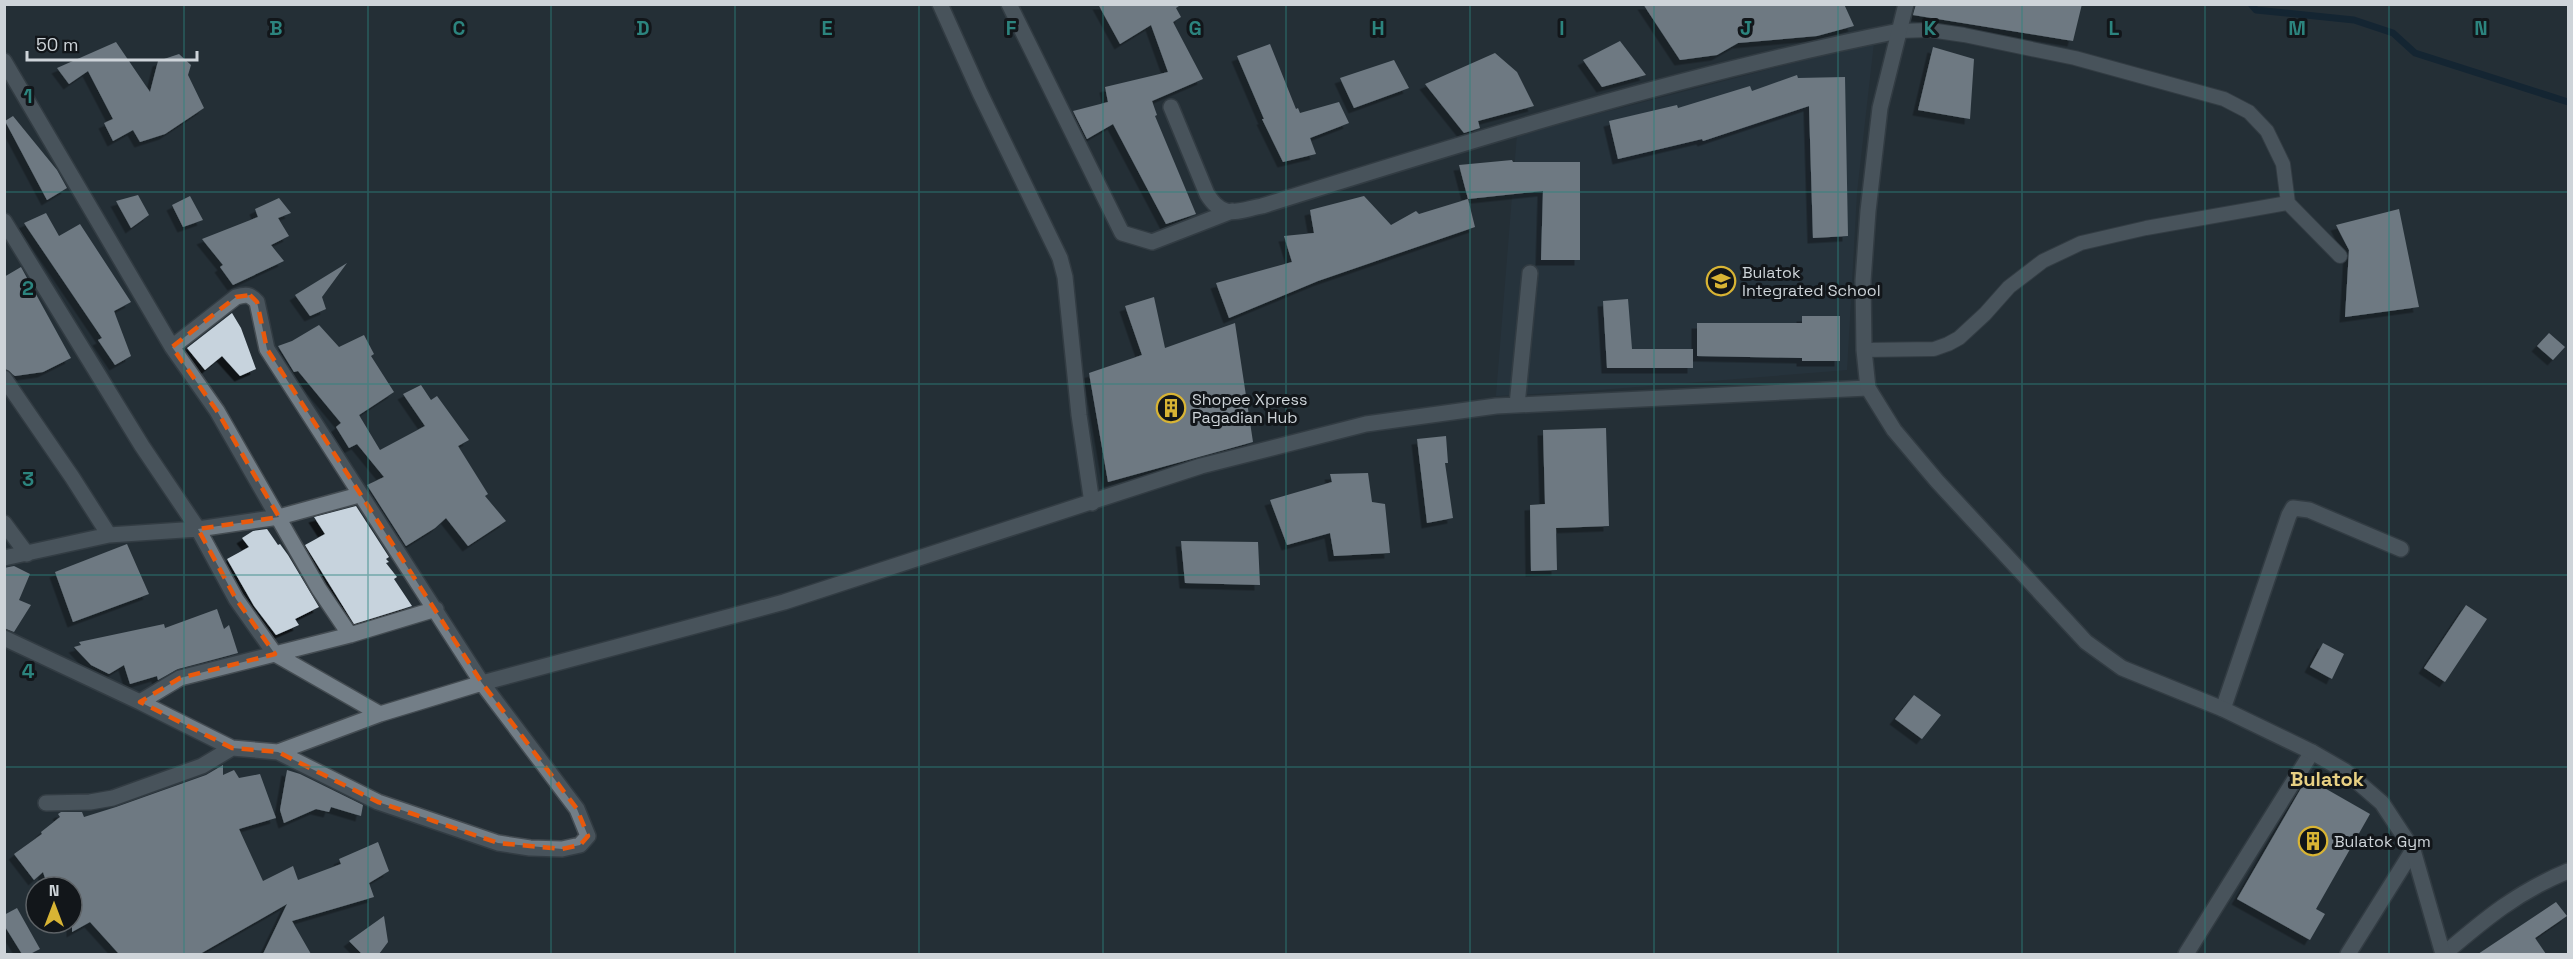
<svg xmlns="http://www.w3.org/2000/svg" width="2573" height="959" font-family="'Space Grotesk',sans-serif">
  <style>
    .built { fill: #293844 }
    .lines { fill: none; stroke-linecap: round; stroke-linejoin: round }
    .stream { stroke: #001a2e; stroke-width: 7 }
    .building { fill: #c7d3dd; filter: url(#shadow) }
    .service-casing { stroke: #444c52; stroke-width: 16 }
    .minor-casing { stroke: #444c52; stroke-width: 18 }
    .tertiary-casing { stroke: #444c52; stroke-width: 18 }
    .service { stroke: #737e87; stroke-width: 14 }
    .minor { stroke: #737e87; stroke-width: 15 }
    .tertiary { stroke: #737e87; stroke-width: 15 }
    .marked { fill: none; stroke: #e8590c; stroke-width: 4.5; stroke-dasharray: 12 8; stroke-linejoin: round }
    .grid { fill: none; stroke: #2c847e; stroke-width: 1.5; stroke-opacity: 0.55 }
    .labels { text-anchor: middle; stroke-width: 6; stroke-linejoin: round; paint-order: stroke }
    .poi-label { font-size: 16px; fill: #ced4d9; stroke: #12161a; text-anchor: start }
    .quarter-label { font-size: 20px; font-weight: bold; fill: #e8d083; stroke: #12161a }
    .grid-label { font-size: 20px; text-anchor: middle; font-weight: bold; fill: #2c847e; stroke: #12161a; stroke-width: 6; stroke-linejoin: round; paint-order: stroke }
  </style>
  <defs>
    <filter id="shadow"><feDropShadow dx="-5.5" dy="5.5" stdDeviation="0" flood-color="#0009"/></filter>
  </defs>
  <rect width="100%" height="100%" fill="#252f36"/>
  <path class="built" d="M1874,42L1857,192L1847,370L1586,391L1496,396L1517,135Z"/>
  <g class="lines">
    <path class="stream" d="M2251,4L2256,10L2354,20L2393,33L2415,53L2568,102"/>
  </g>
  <path class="building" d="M1098,4H1182L1176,8L1181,17L1173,22L1203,79L1152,101L1157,115L1155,116L1196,214L1166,224L1113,124L1087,139L1073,111L1108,102L1105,87L1168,72L1151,25L1120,44Z
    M1643,4H1844L1854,26L1817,36L1738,43L1717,55L1680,60Z
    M1916,4H2082L2073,41L1913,15Z
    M1620,41L1646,75L1602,87L1583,60Z
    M116,42L150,92L158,61L179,54L191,65L188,75L204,108L165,134L140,142L133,130L113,141L104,123L113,119L88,71L69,84L57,68Z
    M1270,44L1296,109L1298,108L1300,113L1339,102L1349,123L1310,138L1316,154L1283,162L1262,119H1264L1237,56Z
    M1933,47L1974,59L1970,119L1918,110Z
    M1495,53L1517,72L1534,106L1478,121L1480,128L1464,133L1425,84Z
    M1394,60L1409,88L1354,108L1340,78Z
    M1797,75L1798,78L1845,77L1848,236L1813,238L1809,106L1703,141L1702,139L1618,159L1609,121L1677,105L1678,108L1750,86L1752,91Z
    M13,116L57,170L67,188L47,200L5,121Z
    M1512,160L1513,162H1580V260H1541L1543,191L1468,199L1459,165Z
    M138,195L149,215L131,228L116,201Z
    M190,196L203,220L183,227L172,205Z
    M1364,196L1391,225L1416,211L1419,214L1468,199L1475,227L1318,281L1229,318L1216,283L1292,262L1284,236L1314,233L1310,210Z
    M279,198L291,213L278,218L289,236L271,245L284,261L233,285L220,267L223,265L202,239L258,217L255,209Z
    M2399,209L2419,307L2345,317L2349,250L2336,225Z
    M46,213L59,236L80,224L131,302L114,311L131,356L115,365L98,340L102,338L24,223Z
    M347,263L322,297L326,309L310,316L295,295Z
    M21,267L71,358L43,372L15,376L4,368V277Z
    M1154,297L1165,348L1235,323L1253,442L1108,482L1089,373L1142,355L1125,306Z
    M1628,299L1632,349H1693V368H1607L1603,301Z
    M232,313L241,328L256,369L240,376L222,356L205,370L187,348Z
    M1802,316H1840V361H1802V358L1697,356V323H1802Z
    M319,325L339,347L364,335L374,354L371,356L394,392L359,415L380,450L425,426L403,394L421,385L431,400L437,396L469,440L458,446L488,494L485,496L506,521L468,546L446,518L435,528L406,546L367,485L384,477L357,444L349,448L336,427L341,423L298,371L294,372L278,346L292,341Z
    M2549,333L2565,347L2553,360L2537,346Z
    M1606,428L1609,526L1556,528L1557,570L1531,571L1530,505L1545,504L1543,430Z
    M1446,436L1448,463H1445L1453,518L1427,523L1417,439Z
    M1368,473L1372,502L1385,504L1390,553L1334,556L1330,533L1287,545L1270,500L1332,482L1330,474Z
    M356,506L389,557L386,559L389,562L386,563L397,577L394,579L412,606L354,624L305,545L325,534L314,517Z
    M267,529L278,545L280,544L288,555L319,607L295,619L299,625L276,635L254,606L227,559L249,547L242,538L253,531Z
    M1181,541L1258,542L1260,585L1185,583Z
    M127,544L149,594L73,622L55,572Z
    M14,566L30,574L19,600L31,605L14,632L4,628V568Z
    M2466,605L2487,619L2445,682L2424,668Z
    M217,609L224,629L229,625L238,653L178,669L158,680L157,676L130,684L124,665L109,674L91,665L74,647L81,645L79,642L164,624L165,628Z
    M2323,643L2344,654L2332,679L2310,667Z
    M1914,695L1941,715L1922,739L1895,719Z
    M223,765V775L234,770L239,778L260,774L276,818L239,829L263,881L293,866L298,880L341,864L339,859L378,842L389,871L369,883L374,897L292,921L311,954H263L287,904L200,954H119L90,922L72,932V887H48L43,872L34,880L14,854L42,834L41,832L60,817L58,814L61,812H82L84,817L116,807L206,775Z
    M287,770L300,774L363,805L361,816L331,807L329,812L316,809L284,823L280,810Z
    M2307,778L2370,814L2316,909L2325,914L2310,940L2237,899Z
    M2556,902L2567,916L2535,938L2546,954H2478Z
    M17,908L40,949L30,954H22L4,925V915Z
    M384,916L388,942L379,954H362L349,941Z"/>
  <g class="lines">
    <g class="service-casing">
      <path id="service" d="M1899,31L1930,30L1964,35L2075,58L2224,99L2249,112L2267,131L2283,164L2288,203L2340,256
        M1864,350L1934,349L1948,344L1959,338L1985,314L2009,287L2043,261L2081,243L2146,228L2288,203"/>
    </g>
    <g class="minor-casing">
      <path id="minor" d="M940,4L980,93L1060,258L1065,277L1079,415L1092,503
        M1009,4L1122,233L1152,242L1232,211
        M4,61L172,347L217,411L319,589L350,635
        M1171,107L1207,194C1223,220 1236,211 1262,206C1472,140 1683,74 1899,31
        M4,221L142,446L198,529L236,599L275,654L380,714
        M172,347L236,297C246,294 250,294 257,302L267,349L482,683L577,809L588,836L580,845L562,849L530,848L498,843L378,802L278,752
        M4,378L72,477L109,535
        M1517,405L1530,273
        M4,523L27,554
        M4,558L109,535L198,529L279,517L359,495
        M4,638L140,702
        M2223,709L2289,515L2293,508L2309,510L2401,549
        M232,748L140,702L180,678L350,635L436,609
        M46,803L90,802L113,798L202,766L232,748L278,752L380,714L482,683L784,602L1201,466L1366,424L1496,406L1868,388
        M2186,954L2312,752
        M2348,954L2413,850
        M2444,954C2485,919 2517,892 2568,871"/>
    </g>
    <g class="tertiary-casing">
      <path id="tertiary" d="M1906,4L1880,108L1868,211L1863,281L1864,350L1868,388L1894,430L1937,481L2086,642L2122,668L2223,709L2312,752L2345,771L2382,803L2413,850L2443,954"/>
    </g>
    <use href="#service" class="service"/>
    <use href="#minor" class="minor"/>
    <use href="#tertiary" class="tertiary"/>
  </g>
  <path d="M0 0H2573V959H0ZM250,295L257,302L267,349L482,683L577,809L588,836L580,845L562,849L498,843L378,802L278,752L232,748L140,702L180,678L275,654L236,599L198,529L279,517L217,411L172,347L236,297Z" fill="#252f36" fill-opacity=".55" fill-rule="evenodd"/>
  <path class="marked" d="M250,295L257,302L267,349L482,683L577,809L588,836L580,845L562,849L498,843L378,802L278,752L232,748L140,702L180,678L275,654L236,599L198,529L279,517L217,411L172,347L236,297Z"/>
  <path class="grid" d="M184,4V954M368,4V954M551,4V954M735,4V954M919,4V954M1103,4V954M1286,4V954M1470,4V954M1654,4V954M1838,4V954M2022,4V954M2205,4V954M2389,4V954M4,192H2568M4,384H2568M4,575H2568M4,767H2568"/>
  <defs>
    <g id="school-ring" transform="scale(1.5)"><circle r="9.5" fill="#12161a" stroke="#d8b434" stroke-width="1.5"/><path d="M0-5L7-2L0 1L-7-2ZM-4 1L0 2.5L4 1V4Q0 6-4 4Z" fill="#d8b434"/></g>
    <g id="building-ring" transform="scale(1.5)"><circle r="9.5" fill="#12161a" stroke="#d8b434" stroke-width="1.5"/><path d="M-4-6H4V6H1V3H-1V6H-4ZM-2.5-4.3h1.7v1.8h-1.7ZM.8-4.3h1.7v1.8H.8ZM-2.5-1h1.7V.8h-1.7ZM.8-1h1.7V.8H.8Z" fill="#d8b434"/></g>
  </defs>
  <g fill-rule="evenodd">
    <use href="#school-ring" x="1721" y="281"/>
    <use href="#building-ring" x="1171" y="408"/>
    <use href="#building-ring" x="2313" y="841"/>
  </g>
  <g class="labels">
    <g class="poi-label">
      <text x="1742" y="278">Bulatok<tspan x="1742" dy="18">Integrated School</tspan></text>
      <text x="1192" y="405">Shopee Xpress<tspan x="1192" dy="18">Pagadian Hub</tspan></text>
      <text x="2334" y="847">Bulatok Gym</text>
    </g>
    <g class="quarter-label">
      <text x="2327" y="786">Bulatok</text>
    </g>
  </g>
  <g class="grid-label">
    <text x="276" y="35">B</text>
    <text x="459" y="35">C</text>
    <text x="643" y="35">D</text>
    <text x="827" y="35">E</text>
    <text x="1011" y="35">F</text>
    <text x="1195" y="35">G</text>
    <text x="1378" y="35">H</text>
    <text x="1562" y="35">I</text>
    <text x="1746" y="35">J</text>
    <text x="1930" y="35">K</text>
    <text x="2114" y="35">L</text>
    <text x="2297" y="35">M</text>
    <text x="2481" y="35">N</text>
    <text x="28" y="103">1</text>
    <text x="28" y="295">2</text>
    <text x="28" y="486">3</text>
    <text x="28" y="678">4</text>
  </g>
  <rect width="2573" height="959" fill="none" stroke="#ced4d9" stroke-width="12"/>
  <g transform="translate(54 905)"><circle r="28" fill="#12161a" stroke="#5d6266" stroke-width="1.5"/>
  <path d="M0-4.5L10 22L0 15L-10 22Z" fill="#d8b434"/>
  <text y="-9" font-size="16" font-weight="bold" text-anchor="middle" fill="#ced4d9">N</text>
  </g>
  <path d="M27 51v9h170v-9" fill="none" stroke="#ced4d9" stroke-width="3"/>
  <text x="36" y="51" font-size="18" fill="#ced4d9" stroke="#12161a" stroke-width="4.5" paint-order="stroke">50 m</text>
</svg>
